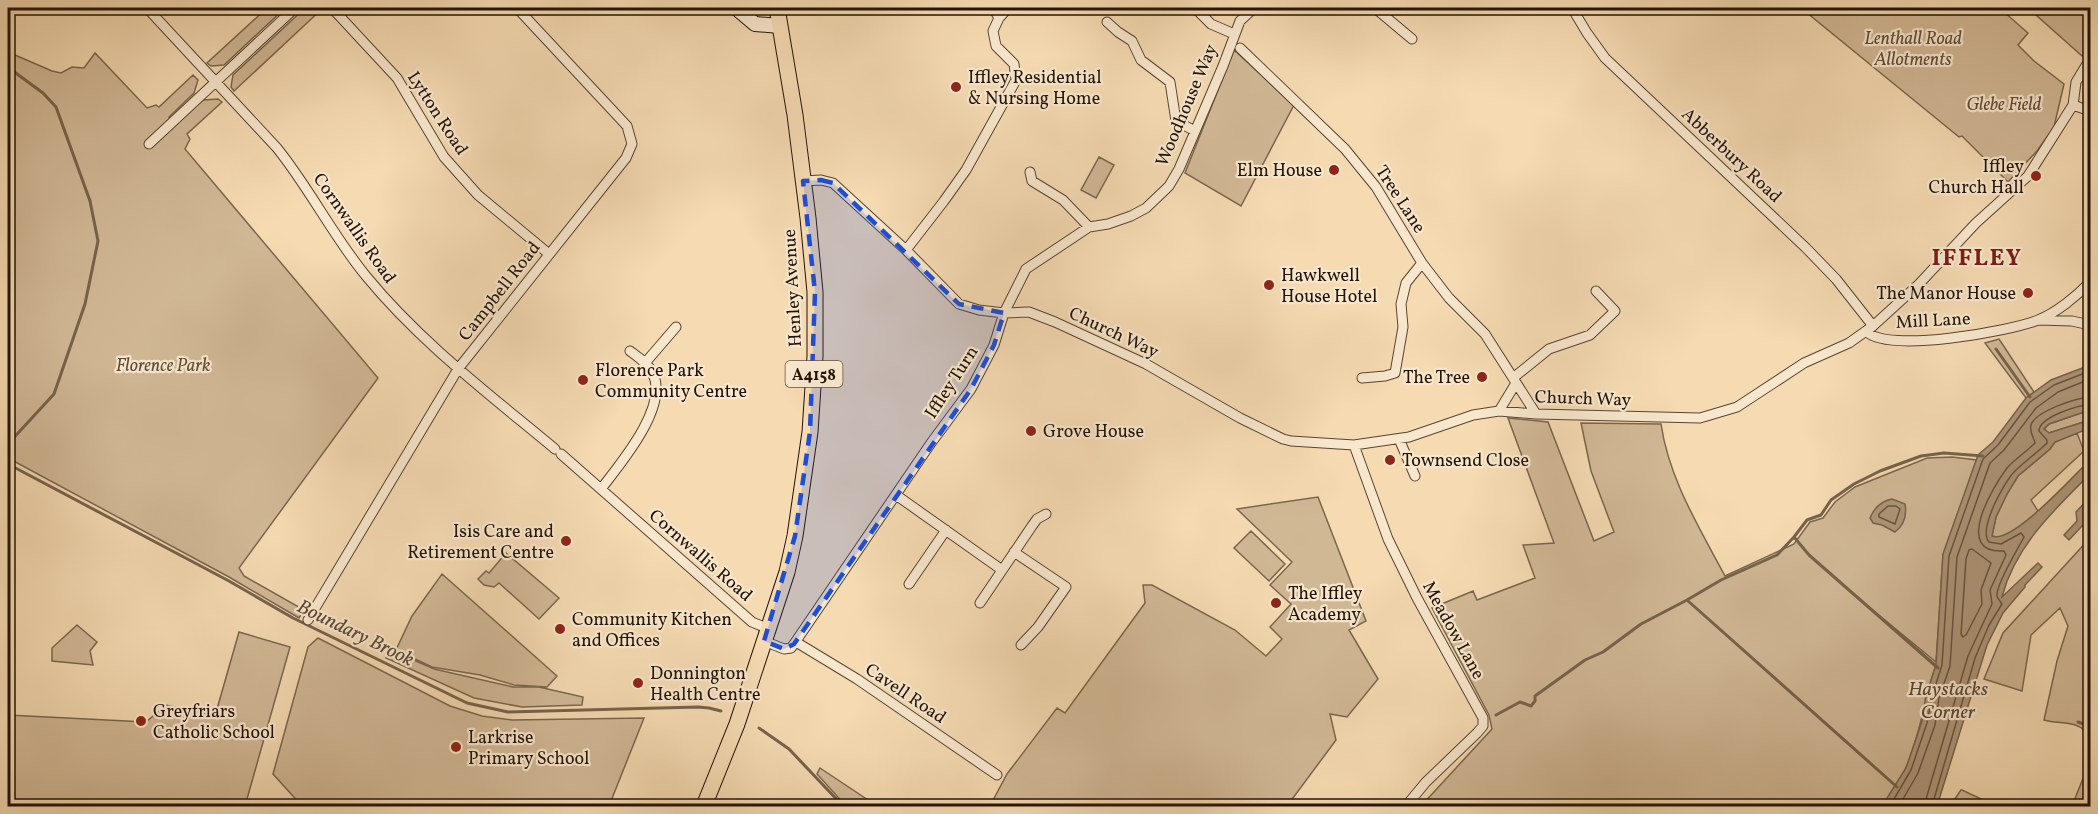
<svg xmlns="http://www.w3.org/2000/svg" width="2098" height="814" font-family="Vollkorn,serif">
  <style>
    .green { fill: #d1b895; stroke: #7a664e; stroke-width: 1.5 }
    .water { fill: #ae9678; stroke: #76624b; stroke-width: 1.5 }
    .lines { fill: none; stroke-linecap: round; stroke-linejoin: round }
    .shore { stroke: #685440; stroke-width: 1.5 }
    .stream { stroke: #76624b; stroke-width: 3 }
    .minor-casing { stroke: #584532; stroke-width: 11 }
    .secondary-casing { stroke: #231307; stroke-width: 16 }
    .primary-casing { stroke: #231307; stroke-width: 17 }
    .minor { stroke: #f8e7cd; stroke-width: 9 }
    .secondary { stroke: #f8e7cd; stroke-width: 14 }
    .primary { stroke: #f5dab2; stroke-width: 15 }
    .marked { fill: #1d4ed8; fill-opacity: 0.2; stroke: #1d4ed8; stroke-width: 4.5; stroke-dasharray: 12 8; stroke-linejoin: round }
    .poi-dot { fill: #8f2418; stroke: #f8e7cd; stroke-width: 2 }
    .labels { text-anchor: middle; stroke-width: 4.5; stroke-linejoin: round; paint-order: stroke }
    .shield { fill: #f8e7cd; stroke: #635342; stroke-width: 1.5 }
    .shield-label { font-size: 16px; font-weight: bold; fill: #231307 }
    .park-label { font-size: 18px; font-style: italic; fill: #604d39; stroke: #f8e7cd }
    .poi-label { font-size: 18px; fill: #231307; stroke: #f8e7cd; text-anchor: start }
    .street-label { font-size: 18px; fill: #231307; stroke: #f8e7cd }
    .water-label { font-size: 20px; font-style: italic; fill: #5b4734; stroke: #f8e7cd }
    .district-label { font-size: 24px; font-weight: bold; letter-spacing: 1.5px; fill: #7a1f14; stroke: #f8e7cd }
  </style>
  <rect width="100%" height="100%" fill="#f5dab2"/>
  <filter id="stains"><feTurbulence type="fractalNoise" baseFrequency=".00333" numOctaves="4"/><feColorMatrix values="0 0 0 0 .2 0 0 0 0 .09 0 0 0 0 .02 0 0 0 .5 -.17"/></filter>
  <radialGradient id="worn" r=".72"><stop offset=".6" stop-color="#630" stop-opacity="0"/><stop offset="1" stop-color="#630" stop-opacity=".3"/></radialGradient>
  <path class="green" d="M267,8H285L224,65L211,66L207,63Z
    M305,8L322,9L234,91L231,87L233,75Z
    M1801,8H2007L2004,12L2028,33L2018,45L2034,61L2064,84L2054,127L2037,151L2008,182L1962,136L1959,137Z
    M2028,8H2090V46L2082,56Z
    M1234,50L1294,105L1241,206L1185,173Z
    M8,52L52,71L61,73L72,67L84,68L95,53L147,108L156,105L159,107L193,75L198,80L194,93L169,117L175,124L203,100L218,99L222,102L187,134L190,139L185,149L378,378L239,568L244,576L304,610L299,618L229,577L8,458Z
    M1099,157L1114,165L1096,198L1081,190Z
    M1999,339L2034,392L2026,398L1985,343Z
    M2090,410V420L2049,433L2044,429L2049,424Z
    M1508,418L1548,422L1594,541L1614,532L1591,471L1581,423L1661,424C1669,479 1699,527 1725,576L1794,544L1810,522L1823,518L1835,502L1855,487L1927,458L1952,457L1977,460L1943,555L1936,662L1847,589L1936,665C1920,712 1917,768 1882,806H1421L1492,729L1489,715L1432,608L1473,591L1477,600L1535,578L1523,545L1554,543Z
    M2077,433L2084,451L2031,500L2038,511C2027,522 2007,542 1992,536L1996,517L2007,494L2018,476L2050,449L2055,442Z
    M1318,497L1366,621L1349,630L1378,679L1347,717L1330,714L1336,740L1287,806H990L1007,774L1057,708L1065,713L1145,603L1143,585H1152L1235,630L1266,656L1282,639L1270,627L1291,604L1270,585L1292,562L1237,509Z
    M1251,531L1285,564L1269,581L1234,548Z
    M2090,538V737C2079,719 2062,725 2044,720L2057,661L2068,626L2060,608L2031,635L2022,691L1984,679L2003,633Z
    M506,553L559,598L539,619L499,583L494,587L484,585L478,579L486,571L489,573Z
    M442,574L557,676L547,687L514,685L480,675L432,667L396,650L412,616Z
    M77,625L97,642L90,651L93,665L52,661V648Z
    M239,632L290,647L245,806H8V715L146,722L166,705L215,716Z
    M318,638L450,706L482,716L512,720L644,718L609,806H302L273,774L308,647Z
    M391,650L434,669L513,687H539L583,697L582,705L522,707L474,698L386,658Z
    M2090,752V806H2072L2086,771Z
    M820,768L877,806H846L817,774Z
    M1961,790H1962L1996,806H1950Z"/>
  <path class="water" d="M2090,365V410L2049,424L2044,429L2049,433L2090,420V428L2055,442L2050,449L2018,476L2007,494L1996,517L1992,536C2012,545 2075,474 2090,460V474C2055,509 2015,546 2002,597L2038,563L2042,567L2025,585V587L2003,613L1987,645L1937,806H1882L1906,768L1922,721L1926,695L1936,665L1943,554L1978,455L1993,442L2026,398L2051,380Z
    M2090,497V523L2086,528L2082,526L2069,540L2064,535L2077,521L2076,512Z
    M1892,499L1905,504C1907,515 1904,525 1895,532L1882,525L1873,523L1870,518C1874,508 1882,501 1892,499Z"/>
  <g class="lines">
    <path class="shore" d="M1888,506H1896L1900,509L1895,524L1879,517V514Z
      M1972,549L1991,563L1981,590L1982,604L1966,635L1963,637L1961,634L1966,559L1969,550Z
      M1890,806L1911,770L1927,723L1932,696L1942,665L1949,556L1983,459L1998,445L2030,402L2054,385L2090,371
      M1899,806L1918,773L1935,725L1939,698L1950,666L1957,557L1990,463L2004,450L2036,408L2058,392L2090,379
      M1924,806L1968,656L1992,604L1990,590L2006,555L2004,551C1953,554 1992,488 2007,468C2015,459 2026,452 2035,443C2034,438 2029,432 2031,425C2035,411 2077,398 2090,397
      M1932,806L1975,658L1989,625L2002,604C2000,601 1998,599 1997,596C1995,586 2019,547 2024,537L2021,533L2001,544L1989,542C1978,529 2004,482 2015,471C2025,461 2037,453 2047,443V440L2039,431C2039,417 2077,406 2090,404"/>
    <path class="stream" d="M8,61L13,71L43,93L56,107L90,201L98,241L85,304L54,394L8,444
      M1996,349L2030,397
      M8,464L229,581L293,618L467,703L508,712L698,707L709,708L721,711
      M1794,537L1807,520L1821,515L1831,500L1854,484L1880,471L1921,456L1944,453L1983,456
      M1687,600L1721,580L1777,555L1794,537L1809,555L1938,668
      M1496,715L1520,702L1531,706L1535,701V696L1585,660L1603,652L1641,624L1687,600L1897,787
      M2078,722L2089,726L2090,730
      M759,728L789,749L843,806"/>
    <g class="minor-casing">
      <path id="minor" d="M147,8L277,148C310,189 333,236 366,276C420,342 489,394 555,449
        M332,8L397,78L444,157L478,195L549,254
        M993,8L999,18
        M1195,8L1211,24L1234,34
        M1375,8L1412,39
        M1572,8L1587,33L1605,58L1806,248L1836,279L1873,326
        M1107,22L1118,32L1132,41L1141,60L1170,82L1176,121L1195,131
        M1240,48L1345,149L1376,187L1422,263L1449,298L1485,334L1536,414
        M2073,105L2090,111
        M149,144L295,8
        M1030,172L1032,181L1063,200L1089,227
        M803,181L821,180L833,183L906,250L959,304L979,310L1004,313L1029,312L1055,322L1146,364L1240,418L1283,439L1291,441L1354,445L1409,437L1473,415L1499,411L1536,414L1700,418L1737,407L1804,363L1849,343L1873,326L1919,284L1976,223L2028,176L2073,105L2076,82L2090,59
        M906,250L944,201L966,170L1016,80L1014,64L996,46L993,31L999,18L1008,8
        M2039,320L2072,321L2090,325
        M1866,331C1886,354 2011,331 2038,320C2056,313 2077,296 2090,282
        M645,363L676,327
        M1362,378L1385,376L1395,373L1403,327L1401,304L1406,283L1422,263
        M1513,378L1549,349L1590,335L1615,311L1596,291
        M1499,411L1516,383
        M1399,439L1415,476
        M1354,445L1388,539L1417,598L1483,718V726L1477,733L1426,782L1406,806
        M561,454L752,622L769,629
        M601,489C620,464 669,407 653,374C649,364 638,357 630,351
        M896,495L1002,570
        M1014,552L1066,587L1038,627L1021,645
        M909,584L946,530
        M980,603L1032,526L1037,519L1046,514
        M308,620L458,369L626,158L632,144L627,126L517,8
        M764,641L784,649L791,648L794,644L931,443L971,389L994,345L1004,313L1026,269L1089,227L1108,224L1131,216L1146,208L1169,186L1179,169L1223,66L1240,21L1254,8
        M796,642L857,679L997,775"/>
    </g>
    <g class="secondary-casing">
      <path id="secondary" d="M736,8L755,24L780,26"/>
    </g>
    <g class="primary-casing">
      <path id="primary" d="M704,806L737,724L787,572L795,536L810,432L815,356V292L808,218L795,115L777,8"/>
    </g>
    <use href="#minor" class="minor"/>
    <use href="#secondary" class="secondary"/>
    <use href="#primary" class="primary"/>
  </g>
  <path class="marked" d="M821,180L833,183L959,304L1004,313L994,345L971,389L794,644L784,649L764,641L795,536L810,432L815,292L803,181Z"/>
  <g class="poi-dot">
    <circle cx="956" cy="87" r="6"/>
    <circle cx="1334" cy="170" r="6"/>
    <circle cx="2036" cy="176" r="6"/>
    <circle cx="1269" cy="285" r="6"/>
    <circle cx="2028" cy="293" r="6"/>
    <circle cx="1482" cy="377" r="6"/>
    <circle cx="583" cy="380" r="6"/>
    <circle cx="1031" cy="431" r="6"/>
    <circle cx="1390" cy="460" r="6"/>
    <circle cx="566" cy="541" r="6"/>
    <circle cx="1276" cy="603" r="6"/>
    <circle cx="560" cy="629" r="6"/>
    <circle cx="638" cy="683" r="6"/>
    <circle cx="141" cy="721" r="6"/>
    <circle cx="456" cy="747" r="6"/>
  </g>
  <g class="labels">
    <rect class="shield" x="785.5" y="361" width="57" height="26" rx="4.5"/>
    <g class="shield-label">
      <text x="814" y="380">A4158</text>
    </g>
    <g class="park-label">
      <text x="1913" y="44">Lenthall Road<tspan x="1913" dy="21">Allotments</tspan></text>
      <text x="2004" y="110">Glebe Field</text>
      <text x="163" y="371">Florence Park</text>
    </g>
    <g class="poi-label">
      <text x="968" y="83">Iffley Residential<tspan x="968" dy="21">&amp; Nursing Home</tspan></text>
      <text x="2024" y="172" text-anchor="end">Iffley<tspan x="2024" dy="21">Church Hall</tspan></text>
      <text x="1322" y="176" text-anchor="end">Elm House</text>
      <text x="1281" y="281">Hawkwell<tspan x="1281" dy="21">House Hotel</tspan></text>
      <text x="2016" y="299" text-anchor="end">The Manor House</text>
      <text x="595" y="376">Florence Park<tspan x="595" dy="21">Community Centre</tspan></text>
      <text x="1470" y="383" text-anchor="end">The Tree</text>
      <text x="1043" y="437">Grove House</text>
      <text x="1402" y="466">Townsend Close</text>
      <text x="554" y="537" text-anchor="end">Isis Care and<tspan x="554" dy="21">Retirement Centre</tspan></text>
      <text x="1288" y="599">The Iffley<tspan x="1288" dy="21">Academy</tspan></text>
      <text x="572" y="625">Community Kitchen<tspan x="572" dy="21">and Offices</tspan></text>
      <text x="650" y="679">Donnington<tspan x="650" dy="21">Health Centre</tspan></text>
      <text x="153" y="717">Greyfriars<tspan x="153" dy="21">Catholic School</tspan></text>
      <text x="468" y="743">Larkrise<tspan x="468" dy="21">Primary School</tspan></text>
    </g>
    <g class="street-label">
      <text transform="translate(1186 105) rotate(-67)" y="6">Woodhouse Way</text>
      <text transform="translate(438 113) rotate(57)" y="6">Lytton Road</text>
      <text transform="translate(1732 155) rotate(43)" y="6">Abberbury Road</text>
      <text transform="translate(1401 199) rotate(57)" y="6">Tree Lane</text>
      <text transform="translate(355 228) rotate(55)" y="6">Cornwallis Road</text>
      <text transform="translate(792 288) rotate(-93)" y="6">Henley Avenue</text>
      <text transform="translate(499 291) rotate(-52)" y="6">Campbell Road</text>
      <text transform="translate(1933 320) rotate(-3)" y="6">Mill Lane</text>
      <text transform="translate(1114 332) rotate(25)" y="6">Church Way</text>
      <text transform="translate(951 382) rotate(-57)" y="6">Iffley Turn</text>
      <text transform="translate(1583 398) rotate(2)" y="6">Church Way</text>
      <text transform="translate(701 555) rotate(41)" y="6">Cornwallis Road</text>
      <text transform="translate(1454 630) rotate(61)" y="6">Meadow Lane</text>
      <text transform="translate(906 693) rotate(34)" y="6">Cavell Road</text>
    </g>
    <g class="water-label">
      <text transform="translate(356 632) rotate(26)" y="7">Boundary Brook</text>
      <text x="1948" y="695">Haystacks<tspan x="1948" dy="23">Corner</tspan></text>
    </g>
    <g class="district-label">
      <text x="1977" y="265">IFFLEY</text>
    </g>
  </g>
  <rect width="2098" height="814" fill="none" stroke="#f5dab2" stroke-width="30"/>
  <rect x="9" y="9" width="2080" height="796" fill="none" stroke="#231307" stroke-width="3"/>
  <rect x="15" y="15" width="2068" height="784" fill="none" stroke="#231307" stroke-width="1.5"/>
  <rect width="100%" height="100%" filter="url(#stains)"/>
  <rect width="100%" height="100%" fill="url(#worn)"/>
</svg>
